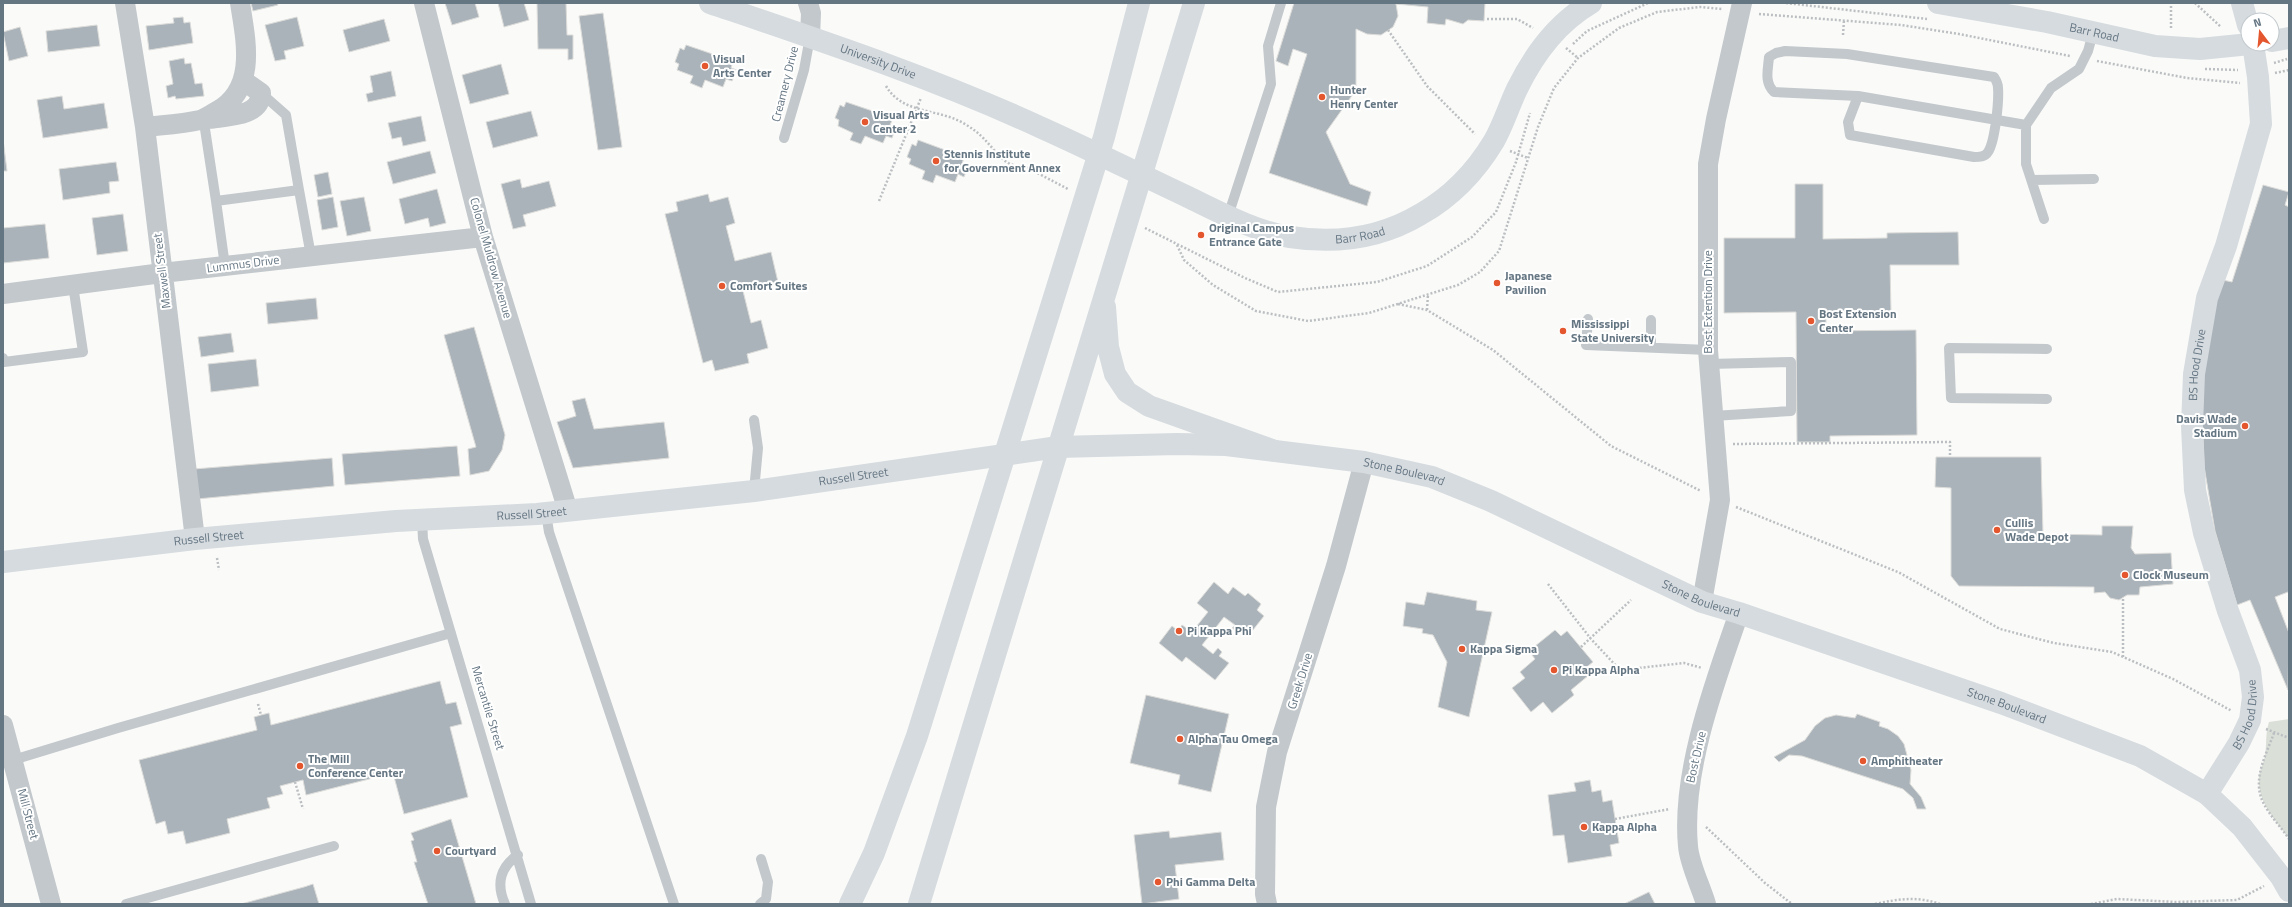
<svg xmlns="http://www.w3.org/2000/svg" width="2292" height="907" font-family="'Titillium Web',sans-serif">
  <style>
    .green { fill: #dadfd7 }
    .building { fill: #aab3b9; stroke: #dcdcda }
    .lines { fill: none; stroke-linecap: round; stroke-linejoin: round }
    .path { stroke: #bbbfc2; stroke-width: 2.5; stroke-dasharray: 2 2; stroke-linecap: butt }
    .lane { stroke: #c3c8cc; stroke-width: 10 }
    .street { stroke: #c3c8cc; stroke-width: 20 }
    .secondary { stroke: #d6dbdf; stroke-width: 22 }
    .primary { stroke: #d6dbdf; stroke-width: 22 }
    .poi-dot { fill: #e4572e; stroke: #fff; stroke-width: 1.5 }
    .labels { text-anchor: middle; stroke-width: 4; stroke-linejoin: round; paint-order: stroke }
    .street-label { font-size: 12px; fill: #657683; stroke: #fff }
    .poi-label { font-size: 12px; font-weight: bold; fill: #657683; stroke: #fff; text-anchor: start }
  </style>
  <rect width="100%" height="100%" fill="#fafaf8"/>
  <path class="green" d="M2289,719V839C2275,819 2257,802 2259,776C2260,769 2264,763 2265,756C2267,744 2265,734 2269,722Z"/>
  <path class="building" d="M251,3H277L278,5L253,11Z
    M445,3H475L479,17L452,25Z
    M498,3H524L529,20L504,27Z
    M537,3H566L567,35H573V59L568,60V49H538Z
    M1294,3H1485L1484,21L1468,20L1463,24L1446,19L1445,25L1427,23L1428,7L1396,4L1398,16L1393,27L1381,35L1367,34L1356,29V90L1326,132L1350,184L1371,192L1367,206L1269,173L1307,54L1293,49L1288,66L1276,61Z
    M603,13L622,147L598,150L579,16Z
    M183,17L184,23L190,22L193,43L149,50L146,26L174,23L173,18Z
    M297,17L304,46L284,51L286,59L275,61L265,25Z
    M384,19L390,41L349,52L343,30Z
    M97,25L100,46L48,52L46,31Z
    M20,27L28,56L9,61L3,32Z
    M686,45L733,61L731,68L737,70L732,81L726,79L723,87L705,80L702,88L690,83L693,76L677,70L679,64L675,62L680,48L684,50Z
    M184,58L185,64L191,63L195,84L202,83L204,96L176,99L175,96L168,98L166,86L173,84L169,61Z
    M501,64L509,94L470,104L462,75Z
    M391,71L396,96L368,102L366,94L373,92L370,76Z
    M62,96L64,109L104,103L108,128L43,138L37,100Z
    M846,102L893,118L890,125L896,127L892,138L886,136L883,143L865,136L861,144L850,140L853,133L838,126L839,120L835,118L840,105L844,107Z
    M531,111L538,136L493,148L486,122Z
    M421,116L426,141L403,146L401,137L392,139L388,123Z
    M3,139L7,171H3Z
    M918,140L964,157L962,164L968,166L964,177L958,174L955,182L936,175L933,183L922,179L925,171L909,164L911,159L907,157L912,144L916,146Z
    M430,151L436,173L393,184L387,162Z
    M116,162L119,181L109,182L110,193L63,200L59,169Z
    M328,172L332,194L318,197L314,175Z
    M520,179L522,188L549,181L556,206L523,215L526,226L513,229L501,184Z
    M1795,184H1823V239L1887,238V233L1958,232L1959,265H1890L1891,312L1826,313V331L1916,330L1917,435L1830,436V442H1797L1796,312L1724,313V238H1795Z
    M2263,185L2289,192L2285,205L2289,207V595L2288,592L2275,597L2289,633L2288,690L2250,600L2237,605L2215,531L2204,466L2201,388L2218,279L2232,282Z
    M437,189L446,223L430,227L428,218L405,224L399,199Z
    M708,194L710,202L728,197L735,223L726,226L735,261L771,252L778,282L743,291L751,323L761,320L768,348L747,354L749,363L715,371L712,360L703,363L665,214L678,211L676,202Z
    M333,197L338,227L322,230L317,200Z
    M364,197L371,231L347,236L340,201Z
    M123,214L128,251L97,255L92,218Z
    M45,224L49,258L3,263V228Z
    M316,298L318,319L268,324L266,303Z
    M474,327L505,435L502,450L489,471L470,475L468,449L476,447L444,335Z
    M231,333L234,352L201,357L198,337Z
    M256,359L259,386L211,392L208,364Z
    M585,398L594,429L664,422L669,458L573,468L557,422L576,416L572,401Z
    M457,446L460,476L345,485L342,454Z
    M1936,457H2041L2043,534L2102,535V526H2133L2131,548L2135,554L2171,553L2173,584L2140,587L2139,595H2127L2119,600L2110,598L2105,592L2094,593V587L1959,586L1951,576V488L1935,487Z
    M332,458L334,486L197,499L194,469Z
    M1214,582L1228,594L1233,587L1245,596L1248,593L1261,604L1257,610L1264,616L1249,635L1241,629L1238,633L1232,628L1235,625L1224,617L1202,645L1213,654L1218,648L1222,652L1219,656L1229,663L1215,680L1186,657L1182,662L1159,643L1172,626L1178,631L1182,625L1192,632L1208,612L1197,603Z
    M1427,592L1477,601L1476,610L1492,612L1469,717L1438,707L1447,662L1433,635L1422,633L1423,629L1403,626L1406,602L1424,605Z
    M1555,630L1561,636L1567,631L1593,662L1584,669L1589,675L1571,690L1574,695L1552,713L1543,702L1531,712L1512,688L1525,678L1520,672L1535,659L1529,651Z
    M440,681L446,704L456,702L462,724L450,727L468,797L404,814L393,773L306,795L303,780L280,786L283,794L267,798L270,808L227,819L230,833L186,844L183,831L168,834L165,821L156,824L139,760L257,730L254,717L261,715L269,713L271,725Z
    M1146,695L1229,714L1211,792L1178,784L1180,775L1130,763Z
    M1857,714L1880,722L1879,726L1888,729L1898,736L1904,744L1911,770L1910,784L1921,797L1926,809H1917L1913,798L1903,789L1802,756L1789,755L1779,762L1774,757L1805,740L1815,726L1825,718L1836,715L1855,718Z
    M1590,780L1592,792L1601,790L1603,802L1612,800L1619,843L1610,845L1612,856L1568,863L1564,835L1553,836L1548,795L1576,791L1574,783Z
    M451,819L476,904H428L414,862H417L411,841L414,840L411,833Z
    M1169,831L1170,838L1221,832L1224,860L1175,865L1179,899L1142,904L1134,835Z
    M313,884L319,904H241L304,887Z
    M1649,892L1655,904H1624Z"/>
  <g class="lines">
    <path class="path" d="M1786,3L1927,19
      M2195,3L2221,27
      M1759,14L1901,25L1959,34L2070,56
      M1487,19H1517L1533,28
      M2171,28V3
      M1388,30L1427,86L1475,134
      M1843,35L1844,20
      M1573,44L1587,31L1648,3
      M1566,48L1578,58
      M2097,61L2187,78L2240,83
      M2274,63L2287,59
      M2205,69L2238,70
      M2275,73L2289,70
      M886,86C903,115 939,108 965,124C973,129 980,134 986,141C996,151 1006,169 1022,165L1068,189
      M1510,151L1528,158
      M879,201L921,98
      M1145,228L1245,278L1278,292L1377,282L1427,266L1472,237L1496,212L1516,162L1530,113
      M1177,245L1184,260L1213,285L1256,311L1308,321L1369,313L1458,285L1480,272L1499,251L1538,127L1554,88L1578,58L1619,28L1657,12L1700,7L1722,9
      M1398,304L1427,310L1493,350L1611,446L1701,491
      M1427,310L1428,294
      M1733,444L1950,442V457
      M1736,507L1898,572L2000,629L2054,643L2112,652L2173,679L2232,711
      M217,558L219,570
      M1548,584L1591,639L1620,670L1684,663L1702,668
      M1581,647L1631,600
      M2123,657V599
      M258,704L261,715
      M2266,729L2289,738
      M2274,733C2266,755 2251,781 2264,804C2270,816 2281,827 2289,839
      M295,782L303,809
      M1615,819L1670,809
      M1706,827L1765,883L1792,904
      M1875,904C1898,899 1918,896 1940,904
      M2091,904L2117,899L2176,902L2237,900L2264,886"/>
    <path class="lane" d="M1858,96L1848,122L1850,135L1974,157C1979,157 1985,157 1988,152C1995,142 1999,101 1998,88C1998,84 1996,80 1994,77L1847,54L1785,51L1776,53L1769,57C1768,70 1764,82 1774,92L1858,96L2026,125
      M201,120L205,129L216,201L299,190L286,115L261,93
      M784,138L804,70L810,37
      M2032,180L2094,179
      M299,190L311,256
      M216,201L225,266
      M1228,216L1271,84L1268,46L1281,3
      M2044,219L2026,164V125L2051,88L2079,69L2088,51L2093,33
      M1588,319L1586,345L1708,350
      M1651,347V320
      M2047,349L1949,348L1951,398L2047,399
      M3,358L4,362L83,352L73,285
      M1709,364L1791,362V411L1713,416
      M754,420L758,448L754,491
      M546,513L549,532L674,904
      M422,520L423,539L531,904
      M13,760L118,728L451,633
      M126,904L334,846
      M505,904C496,884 500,867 518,855
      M760,904L766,899L768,882L761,859"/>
    <path class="street" d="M125,3L145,127L195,539
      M424,3L483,237L568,511
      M808,3L811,13L810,37
      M209,119C227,116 261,117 261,93L244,81
      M145,127C163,125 183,124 200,120C206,118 211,114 217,111C257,89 246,41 240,3
      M3,294L162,273L483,237
      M1702,602L1720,500L1708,350V164L1716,119L1742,3
      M3,725L51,904
      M1267,904L1265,894L1266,807L1277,752L1336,566L1364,462
      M1706,904C1701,887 1689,863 1688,846C1681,772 1715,682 1739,613"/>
    <g class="secondary">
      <path id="s1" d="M710,3C822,41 934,78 1042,128C1091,150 1139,174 1188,197C1219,212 1256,232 1290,237C1335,244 1381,238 1421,214C1451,197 1476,171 1494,141C1503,125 1509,106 1517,89C1534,54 1557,23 1591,3"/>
      <path id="s2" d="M1938,3L2047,22L2155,46L2200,49L2250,44"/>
      <path d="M2242,3L2248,25"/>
      <path d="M2272,41L2289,38"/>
      <path id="s3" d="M3,562L195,539L396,521L537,514L754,491L1058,447L1177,444L1226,445L1364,462L1432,477L1491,501L1702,602L1739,613L2001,703L2140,756L2207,794L2242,827L2281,877L2289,891"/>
      <path id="s4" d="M2207,794L2239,743L2250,720L2253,697L2250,670L2228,611L2204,533L2195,490L2192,426L2194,374L2207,298L2226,246L2261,124L2258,77L2253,44"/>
    </g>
    <path class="primary" d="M1105,307L1108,347L1115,374L1127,392L1149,406L1275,451
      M850,904L874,853L917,736L1104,137L1139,3
      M919,904L1194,3"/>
  </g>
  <g class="poi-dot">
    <circle cx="705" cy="66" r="4"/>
    <circle cx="1322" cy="97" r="4"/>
    <circle cx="865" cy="122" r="4"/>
    <circle cx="936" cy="161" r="4"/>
    <circle cx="1201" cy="235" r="4"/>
    <circle cx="1497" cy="283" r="4"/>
    <circle cx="722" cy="286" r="4"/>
    <circle cx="1811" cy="321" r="4"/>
    <circle cx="1563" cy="331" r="4"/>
    <circle cx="2245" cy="426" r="4"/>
    <circle cx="1997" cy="530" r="4"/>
    <circle cx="2125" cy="575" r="4"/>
    <circle cx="1179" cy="631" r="4"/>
    <circle cx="1462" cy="649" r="4"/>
    <circle cx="1554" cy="670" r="4"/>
    <circle cx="1180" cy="739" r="4"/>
    <circle cx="1863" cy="761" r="4"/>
    <circle cx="300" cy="766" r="4"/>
    <circle cx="1584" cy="827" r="4"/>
    <circle cx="437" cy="851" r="4"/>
    <circle cx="1158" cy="882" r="4"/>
  </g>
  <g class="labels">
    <g class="street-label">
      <text dy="4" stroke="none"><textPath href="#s2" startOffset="159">Barr Road</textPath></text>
      <text dy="4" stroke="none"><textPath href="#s1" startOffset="178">University Drive</textPath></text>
      <text transform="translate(785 84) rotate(-76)" y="4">Creamery Drive</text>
      <text dy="4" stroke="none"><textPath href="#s1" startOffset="697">Barr Road</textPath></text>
      <text transform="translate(491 258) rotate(74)" y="4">Colonel Muldrow Avenue</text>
      <text transform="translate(243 264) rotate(-7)" y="4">Lummus Drive</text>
      <text transform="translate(162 271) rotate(-97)" y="4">Maxwell Street</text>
      <text transform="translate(1708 302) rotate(-90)" y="4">Bost Extention Drive</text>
      <text dy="4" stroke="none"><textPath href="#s4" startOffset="450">BS Hood Drive</textPath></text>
      <text dy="4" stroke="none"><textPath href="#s3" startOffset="1410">Stone Boulevard</textPath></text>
      <text dy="4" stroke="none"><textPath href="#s3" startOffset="855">Russell Street</textPath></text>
      <text dy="4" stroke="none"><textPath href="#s3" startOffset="531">Russell Street</textPath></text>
      <text dy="4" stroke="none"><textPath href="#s3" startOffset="207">Russell Street</textPath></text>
      <text dy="4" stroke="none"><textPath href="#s3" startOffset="1734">Stone Boulevard</textPath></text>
      <text transform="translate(1300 681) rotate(-73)" y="4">Greek Drive</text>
      <text dy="4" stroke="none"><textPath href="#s3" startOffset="2058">Stone Boulevard</textPath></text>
      <text transform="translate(488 708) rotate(73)" y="4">Mercantile Street</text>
      <text dy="4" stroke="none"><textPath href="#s4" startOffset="90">BS Hood Drive</textPath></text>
      <text transform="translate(1696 757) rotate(-77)" y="4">Bost Drive</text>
      <text transform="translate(28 814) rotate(75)" y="4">Mill Street</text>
    </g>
    <g class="poi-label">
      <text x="713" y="63">Visual<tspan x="713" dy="14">Arts Center</tspan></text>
      <text x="1330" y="94">Hunter<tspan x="1330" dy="14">Henry Center</tspan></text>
      <text x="873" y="119">Visual Arts<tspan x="873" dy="14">Center 2</tspan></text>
      <text x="944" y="158">Stennis Institute<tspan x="944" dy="14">for Government Annex</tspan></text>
      <text x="1209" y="232">Original Campus<tspan x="1209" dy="14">Entrance Gate</tspan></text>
      <text x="1505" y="280">Japanese<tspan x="1505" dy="14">Pavilion</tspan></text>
      <text x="730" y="290">Comfort Suites</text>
      <text x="1819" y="318">Bost Extension<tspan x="1819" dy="14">Center</tspan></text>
      <text x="1571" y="328">Mississippi<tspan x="1571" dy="14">State University</tspan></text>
      <text x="2237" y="423" text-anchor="end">Davis Wade<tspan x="2237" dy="14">Stadium</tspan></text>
      <text x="2005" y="527">Cullis<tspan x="2005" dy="14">Wade Depot</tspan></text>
      <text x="2133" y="579">Clock Museum</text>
      <text x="1187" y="635">Pi Kappa Phi</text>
      <text x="1470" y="653">Kappa Sigma</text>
      <text x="1562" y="674">Pi Kappa Alpha</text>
      <text x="1188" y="743">Alpha Tau Omega</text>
      <text x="308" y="763">The Mill<tspan x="308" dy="14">Conference Center</tspan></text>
      <text x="1871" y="765">Amphitheater</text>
      <text x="1592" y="831">Kappa Alpha</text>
      <text x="445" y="855">Courtyard</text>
      <text x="1166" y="886">Phi Gamma Delta</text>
    </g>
  </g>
  <rect width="2292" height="907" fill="none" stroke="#657683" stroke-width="8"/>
  <g transform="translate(2260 32) rotate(344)"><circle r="19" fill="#ffffff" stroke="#c1c8cd"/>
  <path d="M0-3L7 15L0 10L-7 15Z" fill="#e4572e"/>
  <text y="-6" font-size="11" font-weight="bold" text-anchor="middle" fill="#657683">N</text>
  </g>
</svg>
